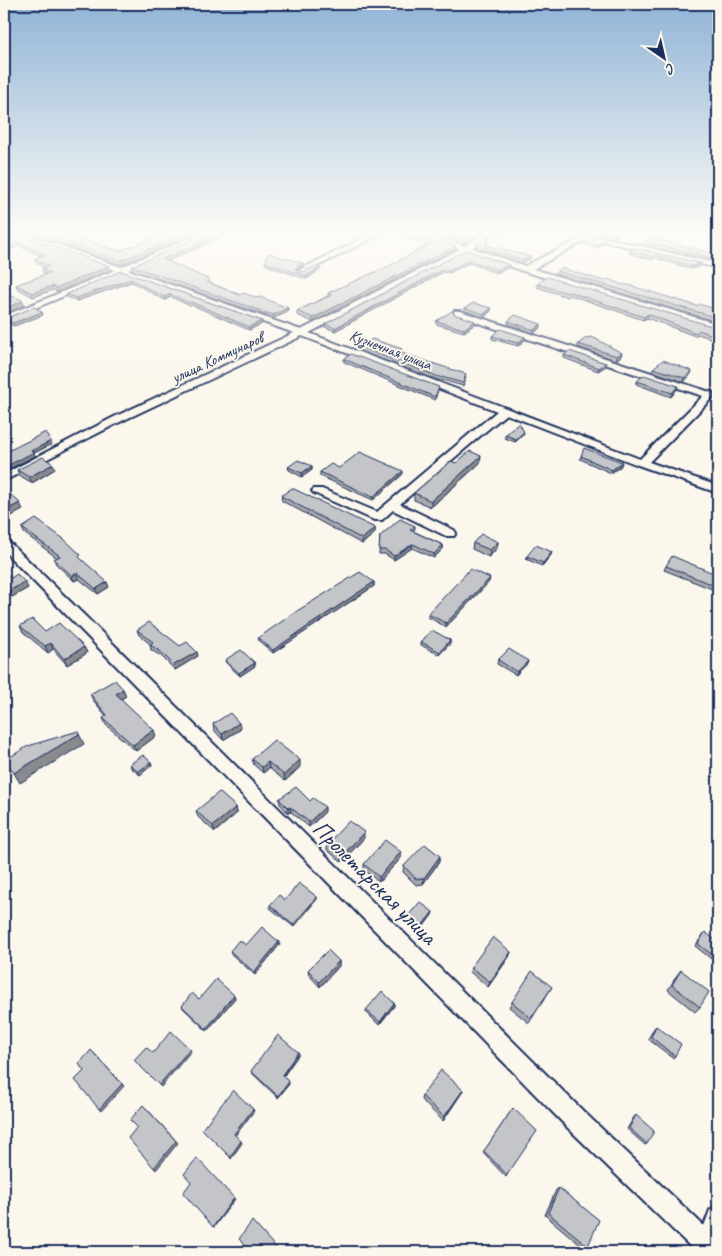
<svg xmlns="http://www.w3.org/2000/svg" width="722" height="1256" font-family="Caveat,sans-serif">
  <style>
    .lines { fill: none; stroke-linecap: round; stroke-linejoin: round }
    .minor-casing { stroke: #1b2f5e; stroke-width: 4 }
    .minor { fill: #fbf7ec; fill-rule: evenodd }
    .wall { fill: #a8a9ad; stroke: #1b2f5e }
    .shaded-wall { fill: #888a8d; stroke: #1b2f5e }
    .building { fill: #c3c5c9; stroke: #1b2f5e }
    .labels { text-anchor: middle; stroke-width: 4; stroke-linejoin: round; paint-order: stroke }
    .far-street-label { font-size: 16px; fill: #1b2f5e; stroke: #fbf7ec }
    .near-street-label { font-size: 24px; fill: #1b2f5e; stroke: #fbf7ec }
  </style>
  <rect width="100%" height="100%" fill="#fbf7ec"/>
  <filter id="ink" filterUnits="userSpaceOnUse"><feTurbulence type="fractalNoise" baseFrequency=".02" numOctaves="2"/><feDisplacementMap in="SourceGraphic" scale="10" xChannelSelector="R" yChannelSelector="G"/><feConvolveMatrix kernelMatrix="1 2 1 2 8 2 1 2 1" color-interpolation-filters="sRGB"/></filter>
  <g filter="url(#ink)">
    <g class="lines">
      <g class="minor-casing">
        <path id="minor" d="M8,231H18L121,267L208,231H217L128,270L301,330L460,249L411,231H421L465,246L488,231H496L472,248L525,266L589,234L718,264V268L590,238L533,269L718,324V330L523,271L466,251L309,333L640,459L703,396L454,315V311H460L713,393V397L649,462L718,486V493L638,465L506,414L400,504L454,530L456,533L454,536H446L393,510L382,520H374L314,493L312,491L314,489H322L377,512L497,411L302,336L122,421L4,481V474L114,417L294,333L122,272L4,321V316L115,270Z
          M378,231H387L304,273L297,271Z
          M4,540L8,541L86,617L584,1112L704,1226L710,1210L718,1206V1252H696L568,1128L4,551Z"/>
      </g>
      <use href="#minor" class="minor"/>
    </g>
    <path class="wall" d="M4,231L110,270L57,292L53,290L33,297L17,288L16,285L46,274L43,273L42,269L45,268L35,262L34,259L41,256L19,246L4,251Z
      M24,231H57L119,251L159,237L158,236L157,233L203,231L121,265Z
      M236,231L167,261L210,283L240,295L257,298L288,308V312L274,318L133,270L132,266Z
      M389,231H416L455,249L313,322L297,315V311L328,296V293L389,266L428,245Z
      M427,231H485L465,244Z
      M495,231H512L503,236L495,234Z
      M590,231H609L617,237L615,238L590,232Z
      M489,236L487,245L531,257L530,259L522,263L476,247V245Z
      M583,242L605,243L597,248L582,244Z
      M644,242L715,254L714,257L709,260L643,245Z
      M466,250L509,265L508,268L496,273L469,263L449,273L443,272L335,331L325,327V324Z
      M630,251L701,263L700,266L691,269L655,258L653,260L630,254Z
      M265,262L303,266L296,270L303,272L320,270L306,279L266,265Z
      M121,271L262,321V324L249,330L192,305L190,306L171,297L165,300L157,296L132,282L77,301L67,297V294Z
      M557,271L623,285L697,306L718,310V322L556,274Z
      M537,284L718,328V341L698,334L695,336L647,318L643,320L570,295L567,297L537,287Z
      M465,308H491V311L484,317L465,311Z
      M42,312L43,315L14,326L6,322L5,319Z
      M454,314L475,324L464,332L436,324V321Z
      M508,321L541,327L534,333L508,324Z
      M492,336L525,337V340L518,346L492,339Z
      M578,344L621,356L616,360L578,347Z
      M360,347L402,352L401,353L466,377L463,386L442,380L441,381L360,351Z
      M564,355L606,366L598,371L564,358Z
      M344,359L438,390L435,400L344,362Z
      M653,368L691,374L684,382L652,371Z
      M637,381L678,386L677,389L671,397L636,384Z
      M505,435H523L515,442L505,438Z
      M52,444L34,453L35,456L9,469L4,467V453Z
      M581,456L621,466L611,473L580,459Z
      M480,463L431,507L414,500V493Z
      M312,466V470L302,477L289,470L288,467Z
      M339,468L403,474L373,500L320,476V472Z
      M55,469L32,483L19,475L17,470Z
      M281,496L375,528V533L362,544L282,501Z
      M415,526V529L413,531L443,545V549L434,558L412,548L394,560L385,554H379L380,536Z
      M22,528L83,561L109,587L98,594L79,579L74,581L56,564L54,559L57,558L24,533Z
      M498,542L497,548L489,557L472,549L473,543Z
      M551,555L542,566L526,559L527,556Z
      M666,566L718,575L712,589L664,570Z
      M4,571L11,578L28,588L12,597L4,590Z
      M374,582V586L273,653L259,641L258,638Z
      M489,582L446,627L428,617V614Z
      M20,626L45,632L84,647L87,653L67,665L53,649L48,653L23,632Z
      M137,630L180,646L198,656L175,670L161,656L151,650L150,645V644L139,635Z
      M450,640V644L439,655L421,645V642Z
      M225,660L255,663V666L240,676L226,663Z
      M498,660L528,661L527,664L516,675L497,664Z
      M123,689L126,696L121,699L156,736L136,751L106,725L103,718L106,716L93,700L90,694Z
      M213,724L241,729L223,740L214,730Z
      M252,759L300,767L285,781L269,768L263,773L254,765Z
      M151,762L152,765L140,775L131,768L130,764Z
      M279,799L310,801L325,812L309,827L291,812L288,813L280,804Z
      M236,807L237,813L215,832L198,817L196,811Z
      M364,838L342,862L327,850V844Z
      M401,852V858L379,882L364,870V864Z
      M439,862L423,884L416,885L403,872L404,866Z
      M718,880V890L713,886Z
      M317,897V899L294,927L270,908V905L285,900Z
      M433,912L432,915L420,931L407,920V917Z
      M705,932L718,958L715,962L695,946Z
      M280,944L255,975L231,954L230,951L246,945Z
      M511,952L509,957L488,987L470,972L471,967Z
      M339,961V966L320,987L309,975L308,970Z
      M681,970L700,1007L695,1012L668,990L677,975Z
      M552,987L529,1023L509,1007L512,1002Z
      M234,995L235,998L207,1031L183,1008L182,1006L199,999Z
      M394,1003V1006L379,1025L366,1012V1010Z
      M656,1026L675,1056L673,1058L648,1039L654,1028Z
      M298,1052L299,1054L283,1077L289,1084L278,1098L252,1073L251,1071Z
      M463,1090L461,1094L443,1121L421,1100L422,1096Z
      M513,1108L507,1175L506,1177L483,1153Z
      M636,1115L647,1144L645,1145L627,1129L634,1117Z
      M559,1188L588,1246L584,1248L545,1215L556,1190Z"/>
    <path class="shaded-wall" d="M194,231H203L121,265L120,261Z
      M228,231H236L163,263V259Z
      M480,231H485L465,244V240Z
      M507,231H512L503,236L504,233Z
      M605,241V243L597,248V245Z
      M18,242L19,246L4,251V247Z
      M456,246L455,249L313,322V318Z
      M715,254L714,257L709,260L710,257Z
      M531,257L530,259L522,263V260Z
      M469,260V263L449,273V271Z
      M303,263V266L295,270V268Z
      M701,263L700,266L691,269L692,266Z
      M509,265L508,268L496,273L497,270Z
      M109,266L110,270L57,292L56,288Z
      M320,268V270L306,279V276Z
      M443,269V272L335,331V328Z
      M131,279L132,282L77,301L76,298Z
      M52,286L53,290L33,297L32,293Z
      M170,294L171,297L165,300V297Z
      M23,301L25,305L4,314V309Z
      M288,308V312L274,318L273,315Z
      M491,308V311L484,317V314Z
      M42,312L43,315L14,326L13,323Z
      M648,314L647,318L643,320L644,317Z
      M262,321V324L249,330V327Z
      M475,321V324L464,332V329Z
      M541,324V327L534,333V330Z
      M525,337V340L518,346V343Z
      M622,353L621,356L616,360L617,356Z
      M606,363V366L598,371L599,368Z
      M692,371L691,374L684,382L685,378Z
      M678,386L677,389L671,397L672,393Z
      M524,432L523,435L515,442L516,439Z
      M51,441L52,444L34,453L35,456L9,469L7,466L31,451Z
      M481,456L480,463L431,507V501Z
      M622,462L621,466L611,473L612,470Z
      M53,464L55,469L32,483L29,477Z
      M312,466V470L302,477V473Z
      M403,471V474L373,500V497Z
      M20,503L23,510L4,520V511Z
      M375,528V533L362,544V539Z
      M498,542L497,548L489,557L490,550Z
      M413,544L412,548L394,560V556Z
      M443,545V549L434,558V554Z
      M552,552L551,555L542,566L543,563Z
      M77,573L79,579L74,581L72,576Z
      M490,578L489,582L446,627V623Z
      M25,582L28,588L12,597L9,591Z
      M107,582L109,587L98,594L96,589Z
      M374,582V586L273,653V650Z
      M450,640V644L439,655L440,652Z
      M51,643L53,649L48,653L45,646Z
      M84,647L87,653L67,665L64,659Z
      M197,652L198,656L175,670L174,665Z
      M528,661L527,664L516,675L517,672Z
      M255,663V666L240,676L239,673Z
      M123,689L126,696L118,701L116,694Z
      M239,723L241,729L223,740L222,734Z
      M154,730L156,736L136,751L133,745Z
      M79,734L84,744L20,783L14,773Z
      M300,760V767L285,781L284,775Z
      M151,762L152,765L140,775L138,772Z
      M268,762L269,768L263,773L262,767Z
      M236,807L237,813L215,832L213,826Z
      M290,807L291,812L288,813V808Z
      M325,807V812L309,827V822Z
      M364,832V838L342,862V856Z
      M401,852V858L379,882V877Z
      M440,856L439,862L423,884L424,878Z
      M317,897V899L294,927L293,925Z
      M433,912L432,915L420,931V928Z
      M279,942L280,944L255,975L254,972Z
      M511,952L509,957L488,987L490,982Z
      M339,961V966L320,987L319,982Z
      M234,995L235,998L207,1031L206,1029Z
      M394,1003V1006L379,1025L380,1022Z
      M190,1049L191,1051L161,1087L159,1085Z
      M91,1050L124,1086L101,1111L99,1109Z
      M298,1052L299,1054L282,1077V1075Z
      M289,1082V1084L278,1098V1096Z
      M463,1090L461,1094L443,1121L444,1117Z
      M145,1107L178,1143L156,1170L154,1168Z
      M253,1109L254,1111L235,1136L234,1134Z
      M241,1141L242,1143L231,1159L230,1157Z
      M234,1198L235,1199L214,1227H213Z"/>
    <path class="building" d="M4,231H11L109,266L56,288L52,286L32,293L16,285L50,273L42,269L49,266L34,259L45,255L18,242L4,247Z
      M33,231H57L119,251L164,235L157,233L162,231H194L120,261Z
      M213,231H228L163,259L210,280L207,282L240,295L244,293L257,298L260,297L288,308L273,315L132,266Z
      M398,231H416L456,246L313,318L297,311L332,295L328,293L389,266L433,243Z
      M438,231H480L465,240Z
      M597,231H609L618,234L615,235Z
      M489,236L486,245L531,257L522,260L476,245Z
      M591,237L605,241L597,245L583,242Z
      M650,238L715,254L710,257L644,242Z
      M635,248L701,263L692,266L656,255L654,257L630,251Z
      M466,250L509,265L497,270L469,260L449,271L443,269L335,328L325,324Z
      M268,253L303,263L295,268L296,270L303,272L316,266L320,268L306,276L265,262Z
      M561,268L604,281L608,279L623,285L625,284L697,306L699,304L718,310V318L557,271Z
      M121,271L262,321L249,327L191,302L189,303L170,294L165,297L156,293L131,279L76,298L67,294Z
      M547,277L718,328V337L699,330L696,333L648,314L644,317L570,292L568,293L537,284Z
      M14,296L23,301L4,309V300Z
      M473,303L491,308L484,314L465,308Z
      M34,307L42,312L13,323L5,319Z
      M452,311L454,314L475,321L464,329L436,321Z
      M515,315L541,324L534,330L508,321Z
      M500,329L525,337L518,343L492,336Z
      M592,337L622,353L617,356L578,344L586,338Z
      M372,339L402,349L398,352L466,374L463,383L442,377V378L360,347Z
      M569,351L606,363L599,368L564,355Z
      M351,354L439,387L435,397L344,359Z
      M663,360L692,371L685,378L653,368Z
      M644,375L678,386L672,393L637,381Z
      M519,423L524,432L516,439L505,435Z
      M46,432L51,441L31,451L34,452L7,466L4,464V453Z
      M584,448L622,462L612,470L581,456Z
      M470,451L481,456L431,501L414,493L451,461L456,463Z
      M360,452L403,471L373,497L320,472L331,464L339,468Z
      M43,457L53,464L29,477L17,470Z
      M298,460L312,466L302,473L288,467Z
      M292,488L375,528L362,539L281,496Z
      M11,495L20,503L4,511V499Z
      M36,519L64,539L81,555L79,557L107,582L96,589L77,573L72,576L54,559L60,556L22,528Z
      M400,519L415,526L410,530L443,545L434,554L413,544L394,556L385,550H379L380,536Z
      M481,534L498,542L490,550L473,543Z
      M536,545L552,552L543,563L527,556Z
      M672,556L718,575L713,585L666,566Z
      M470,569L490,578L446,623L428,614Z
      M4,571L11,578L17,574L25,582L9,591L4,586Z
      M360,572L374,582L273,650L258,638L297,611Z
      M32,619L45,632L59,623L84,647L64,659L51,643L45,646L20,626Z
      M149,622L180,646L187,642L197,652L174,665L160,651L150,645L153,642L137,630Z
      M432,630L450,640L440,652L421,642Z
      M509,649L528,661L517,672L498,660Z
      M241,650L255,663L239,673L225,660Z
      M115,680L123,689L116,694L154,730L133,745L103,718L107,715L90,694Z
      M230,713L239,723L222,734L213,724Z
      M78,731L79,734L14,773L5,760L28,746Z
      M274,740L300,760L284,775L268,762L262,767L252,759Z
      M143,755L151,762L138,772L130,764Z
      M296,787L310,801L313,798L325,807L309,822L290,807L288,808L279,799Z
      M219,792L236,807L213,826L196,811Z
      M349,821L364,832L342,856L327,844Z
      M385,840L401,852L379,877L364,864Z
      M425,844L440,856L424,878L416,879L404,866Z
      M299,883L317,897L293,925L270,905L279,895L285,900Z
      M420,902L433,912L420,928L407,917Z
      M262,927L279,942L254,972L230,951L239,940L246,945Z
      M705,932L718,942V959L698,944Z
      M493,937L511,952L490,982L471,967Z
      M328,950L339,961L319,982L308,970Z
      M681,970L709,992L700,1007L672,985Z
      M532,971L552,987L531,1018L512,1002Z
      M216,979L234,995L206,1029L182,1006L192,993L199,999Z
      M382,991L394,1003L380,1022L366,1010Z
      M656,1026L681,1044L675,1056L651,1037Z
      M171,1031L190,1049L159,1085L134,1060L146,1047L153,1053Z
      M278,1035L298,1052L282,1075L289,1082L278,1096L251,1071Z
      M91,1050L122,1084L99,1109L75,1080L84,1071L79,1064Z
      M441,1070L463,1090L444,1117L422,1096Z
      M233,1090L253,1109L234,1134L241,1141L230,1157L202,1129Z
      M143,1105L176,1141L154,1168L128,1138L137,1127L130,1120Z
      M513,1108L537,1131L507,1175L484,1151Z
      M636,1115L654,1131L647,1144L629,1128Z
      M197,1158L234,1198L213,1227L183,1193L191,1182L184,1174Z
      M559,1188L599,1220L588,1246L548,1213Z
      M252,1221L280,1252H243L247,1247L239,1239Z"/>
  </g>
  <linearGradient id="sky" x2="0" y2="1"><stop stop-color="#91b4d6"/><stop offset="0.57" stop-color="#fdfbf6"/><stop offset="1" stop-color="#fdfbf6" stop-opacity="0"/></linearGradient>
  <rect width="722" height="407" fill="url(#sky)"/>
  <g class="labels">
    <g class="far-street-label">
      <text transform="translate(391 349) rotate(21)" y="6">Кузнечная улица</text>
      <text transform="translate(217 357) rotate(-25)" y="6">улица Коммунаров</text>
    </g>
    <g class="near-street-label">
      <text transform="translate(375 882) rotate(45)" y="8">Пролетарская улица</text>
    </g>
  </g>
  <rect width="722" height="1256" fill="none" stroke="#fbf7ec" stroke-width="20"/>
  <rect x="10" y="10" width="702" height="1236" fill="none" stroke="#1b2f5e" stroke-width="2" filter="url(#ink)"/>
  <g transform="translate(664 58) rotate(146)" stroke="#fbf7ec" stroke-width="4" paint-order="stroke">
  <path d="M0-4L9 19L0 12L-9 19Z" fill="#1b2f5e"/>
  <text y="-8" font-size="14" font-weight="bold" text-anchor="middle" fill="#1b2f5e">С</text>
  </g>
</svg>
